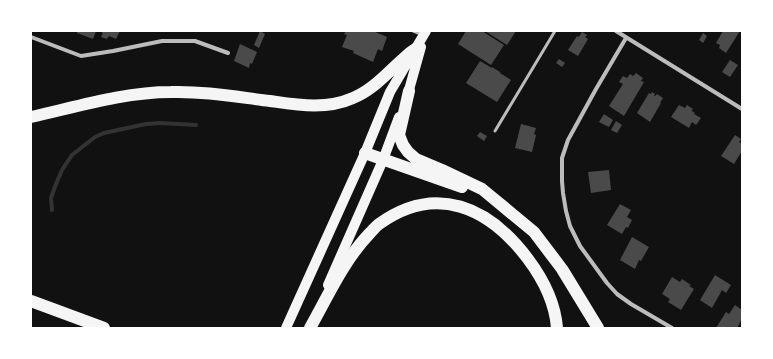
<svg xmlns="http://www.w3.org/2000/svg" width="773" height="359" font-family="Roboto,sans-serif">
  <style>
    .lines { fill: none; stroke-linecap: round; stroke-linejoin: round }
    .stream { stroke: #333; stroke-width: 4 }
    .building { fill: #4a4a4a }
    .service { stroke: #bcbcbc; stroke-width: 3 }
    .minor { stroke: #bcbcbc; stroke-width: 4 }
    .primary { stroke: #f5f5f5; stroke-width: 10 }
    .motorway { stroke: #f5f5f5; stroke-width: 12 }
  </style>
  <rect width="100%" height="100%" fill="#111"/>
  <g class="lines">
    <path class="stream" d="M52,210L51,198L56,184L62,170L72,155L95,137L104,133L146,124L160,123L196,125"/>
  </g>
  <path class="building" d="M77,31H96L93,39L77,33Z
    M102,31H120L116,39L109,36L107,39L101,37L103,33H102Z
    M260,31L265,34L259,48L254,45Z
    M346,31H373L387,37L382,51L378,49L373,62L353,53L354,51L342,47L347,35L344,34Z
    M466,31H482L504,45L491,65L458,44Z
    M485,31H516L507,45Z
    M723,31H740L726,53L719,48L720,45L716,43Z
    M582,32L587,35L585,37L588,39L578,56L568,50L577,36L579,37Z
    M703,33L707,36L703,43L699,40Z
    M240,44L257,52L252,64L250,63L249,68L234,61Z
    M559,59L565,63L562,67L556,63Z
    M730,60L738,65L730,77L722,72Z
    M480,61L492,68V67L500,72V73L511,80L497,102L466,83Z
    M636,73L643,78L641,81L644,82L624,116L609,106L623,84L619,82L623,76L627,78L630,74L633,76Z
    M652,92L655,94L654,96H655L657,94L663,98L660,103H661L650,122L637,113L649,93L651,94Z
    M679,105L685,108L687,105L693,109L691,112L692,111L695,113L694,114L701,118L696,125L692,122L689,128L671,117Z
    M604,114L613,120L609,127L599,122Z
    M616,121L622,125L617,133L611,130Z
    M521,124L536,128L534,134L536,135L532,152L515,148Z
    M480,132L487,136L484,141L477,136Z
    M735,135L741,139L739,142L742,144V151L734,164L721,156Z
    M609,170L611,190L591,193L588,172Z
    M620,204L631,210L627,217L632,220L628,228L626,227L622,234L607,225Z
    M632,237L649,247L641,261L639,260L635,269L620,260Z
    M715,275L731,285L726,293L722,290L712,308L700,300Z
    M672,277L680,282L682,279L691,285L689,286L694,289L681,310L668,302L670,299L662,294Z
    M735,305L742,310V319L737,328H716L726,312L729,314Z"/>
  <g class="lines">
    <path class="service" d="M495,131L555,31"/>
    <path class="minor" d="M414,31L424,35
      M616,31L742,109
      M31,37L81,56L113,51L162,41H195L228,53
      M626,38L596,89L568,140L562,158V181L563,193L566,211L570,226L580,246L607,283L617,294L631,304L672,328"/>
    <path class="primary" d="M407,97L421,47
      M328,285L383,160L399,117
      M286,328L365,153L390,92L426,31"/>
    <path class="motorway" d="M409,91L399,135L403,145L408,152L416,159L442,170L482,189L534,232L562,269L598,328
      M31,117C76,107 124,92 171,92C204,91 237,97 270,101C298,105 326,110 353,98C373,90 387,73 403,59C407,55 412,51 417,48
      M365,153L462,187
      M31,301L104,328
      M310,328C328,296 344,260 370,233C373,230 375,227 379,224C436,183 489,207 528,259C543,279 555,302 557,328"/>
  </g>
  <rect width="773" height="359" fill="none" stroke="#ffffff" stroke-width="64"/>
</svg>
